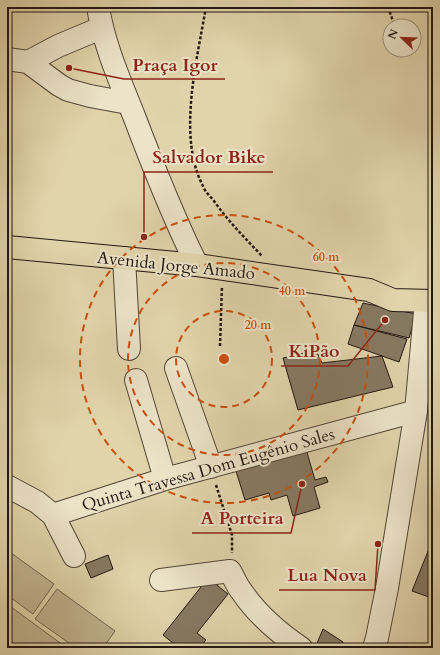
<svg xmlns="http://www.w3.org/2000/svg" width="440" height="655" font-family="Cardo,serif">
  <style>
    .green { fill: #c1b491; stroke: #726652 }
    .building { fill: #867962; stroke: #231712 }
    .lines { fill: none; stroke-linecap: round; stroke-linejoin: round }
    .minor-casing { stroke: #524638; stroke-width: 24 }
    .major-casing { stroke: #231712; stroke-width: 24 }
    .path { stroke: #231712; stroke-width: 2.5; stroke-dasharray: 3 2; stroke-linecap: butt }
    .minor { stroke: #ece3c8; stroke-width: 22 }
    .major { stroke: #e1d4ab; stroke-width: 22 }
    .ring { fill: none; stroke: #ca4f0d; stroke-width: 2; stroke-dasharray: 7 5 }
    .labels { text-anchor: middle; stroke-width: 4; stroke-linejoin: round; paint-order: stroke }
    .street-label { font-size: 17px; fill: #231712; stroke: #ece3c8 }
    .centre { fill: #ca4f0d; stroke: #ece3c8; stroke-width: 2 }
    .ring-label { font-size: 12px; text-anchor: middle; font-weight: bold; fill: #ca4f0d; stroke: #ece3c8; stroke-width: 4; stroke-linejoin: round; paint-order: stroke }
    .leader { fill: none; stroke: #8f2418; stroke-width: 1.5 }
    .callout-dot { fill: #8f2418; stroke: #ece3c8; stroke-width: 1.5 }
    .callout-label { font-size: 18px; text-anchor: middle; font-weight: bold; fill: #8f2418; stroke: #ece3c8; stroke-width: 4; stroke-linejoin: round; paint-order: stroke }
  </style>
  <rect width="100%" height="100%" fill="#e1d4ab"/>
  <filter id="stains"><feTurbulence type="fractalNoise" baseFrequency=".005" numOctaves="4"/><feColorMatrix values="0 0 0 0 .2 0 0 0 0 .09 0 0 0 0 .02 0 0 0 .5 -.17"/></filter>
  <radialGradient id="worn" r=".72"><stop offset=".6" stop-color="#630" stop-opacity="0"/><stop offset="1" stop-color="#630" stop-opacity=".3"/></radialGradient>
  <path class="green" d="M7,550L54,584L33,614L7,595Z
    M57,589L115,631L103,648H76L35,619Z
    M7,604L67,648H7Z"/>
  <path class="building" d="M363,303L416,314L409,338L354,325Z
    M354,325L407,339L399,362L348,344Z
    M316,350L322,363L382,356L393,387L298,410L283,358Z
    M306,449L315,480L326,477L328,482L314,487L320,508L293,516L287,495L271,500L269,493L245,500L236,471Z
    M433,539V595L429,597L412,591Z
    M108,555L113,569L91,578L85,564Z
    M208,578L228,594L197,633L206,640L199,648H179L163,635Z
    M323,629L343,642L341,648H315Z"/>
  <g class="lines">
    <g class="minor-casing">
      <path id="minor" d="M98,7C104,45 120,81 134,116C153,166 173,217 197,265
        M7,59L28,62L59,85L68,90L90,96L128,103
        M28,62L58,46L101,28
        M124,258L129,349
        M176,368L211,467
        M136,380L165,479
        M7,486L37,502L53,515L74,556
        M53,515L165,479L416,411
        M161,580L230,571C234,578 237,586 242,592C257,614 279,633 301,648
        M374,648L377,638L387,588L416,411L426,301"/>
    </g>
    <g class="major-casing">
      <path id="major" d="M7,247L197,265L369,290L393,300L433,301"/>
    </g>
    <path class="path" d="M206,7C197,60 177,137 203,186C205,192 210,196 214,201C228,221 245,238 262,256
      M388,7L394,24
      M220,346L222,286
      M216,485L232,535V553"/>
    <use href="#minor" class="minor"/>
    <use href="#major" class="major"/>
  </g>
  <g class="ring">
    <circle cx="224" cy="359" r="48"/>
    <circle cx="224" cy="359" r="96"/>
    <circle cx="224" cy="359" r="144"/>
  </g>
  <g class="labels">
    <g class="street-label">
      <text transform="translate(176 265) rotate(6)" y="6">Avenida Jorge Amado</text>
      <text transform="translate(208 469) rotate(-16)" y="6">Quinta Travessa Dom Eugênio Sales</text>
    </g>
  </g>
  <circle cx="224" cy="359" r="6" class="centre"/>
  <g class="ring-label">
    <text x="326" y="261">60 m</text>
    <text x="292" y="295">40 m</text>
    <text x="258" y="329">20 m</text>
  </g>
  <path class="leader" d="M69 68L124 79H225M144 237L144 172H273M385 320L348 366H281M302 484L291 533H192M378 544L375 590H279"/>
  <g class="callout-dot">
    <circle cx="69" cy="68" r="4"/>
    <circle cx="144" cy="237" r="4"/>
    <circle cx="385" cy="320" r="4"/>
    <circle cx="302" cy="484" r="4"/>
    <circle cx="378" cy="544" r="4"/>
  </g>
  <g class="callout-label">
    <text x="175" y="71">Praça Igor</text>
    <text x="209" y="163">Salvador Bike</text>
    <text x="314" y="357">KiPão</text>
    <text x="242" y="524">A Porteira</text>
    <text x="327" y="581">Lua Nova</text>
  </g>
  <rect width="440" height="655" fill="none" stroke="#e1d4ab" stroke-width="24"/>
  <rect x="8" y="8" width="424" height="639" fill="none" stroke="#231712" stroke-width="2"/>
  <rect x="12" y="12" width="416" height="631" fill="none" stroke="#231712"/>
  <g transform="translate(402 38) rotate(293)"><circle r="19" fill="#ece3c8" stroke="#9c917f"/>
  <path d="M0-3L7 15L0 10L-7 15Z" fill="#8f2418"/>
  <text y="-6" font-size="11" font-weight="bold" text-anchor="middle" fill="#231712">N</text>
  </g>
  <rect width="100%" height="100%" filter="url(#stains)"/>
  <rect width="100%" height="100%" fill="url(#worn)"/>
</svg>
